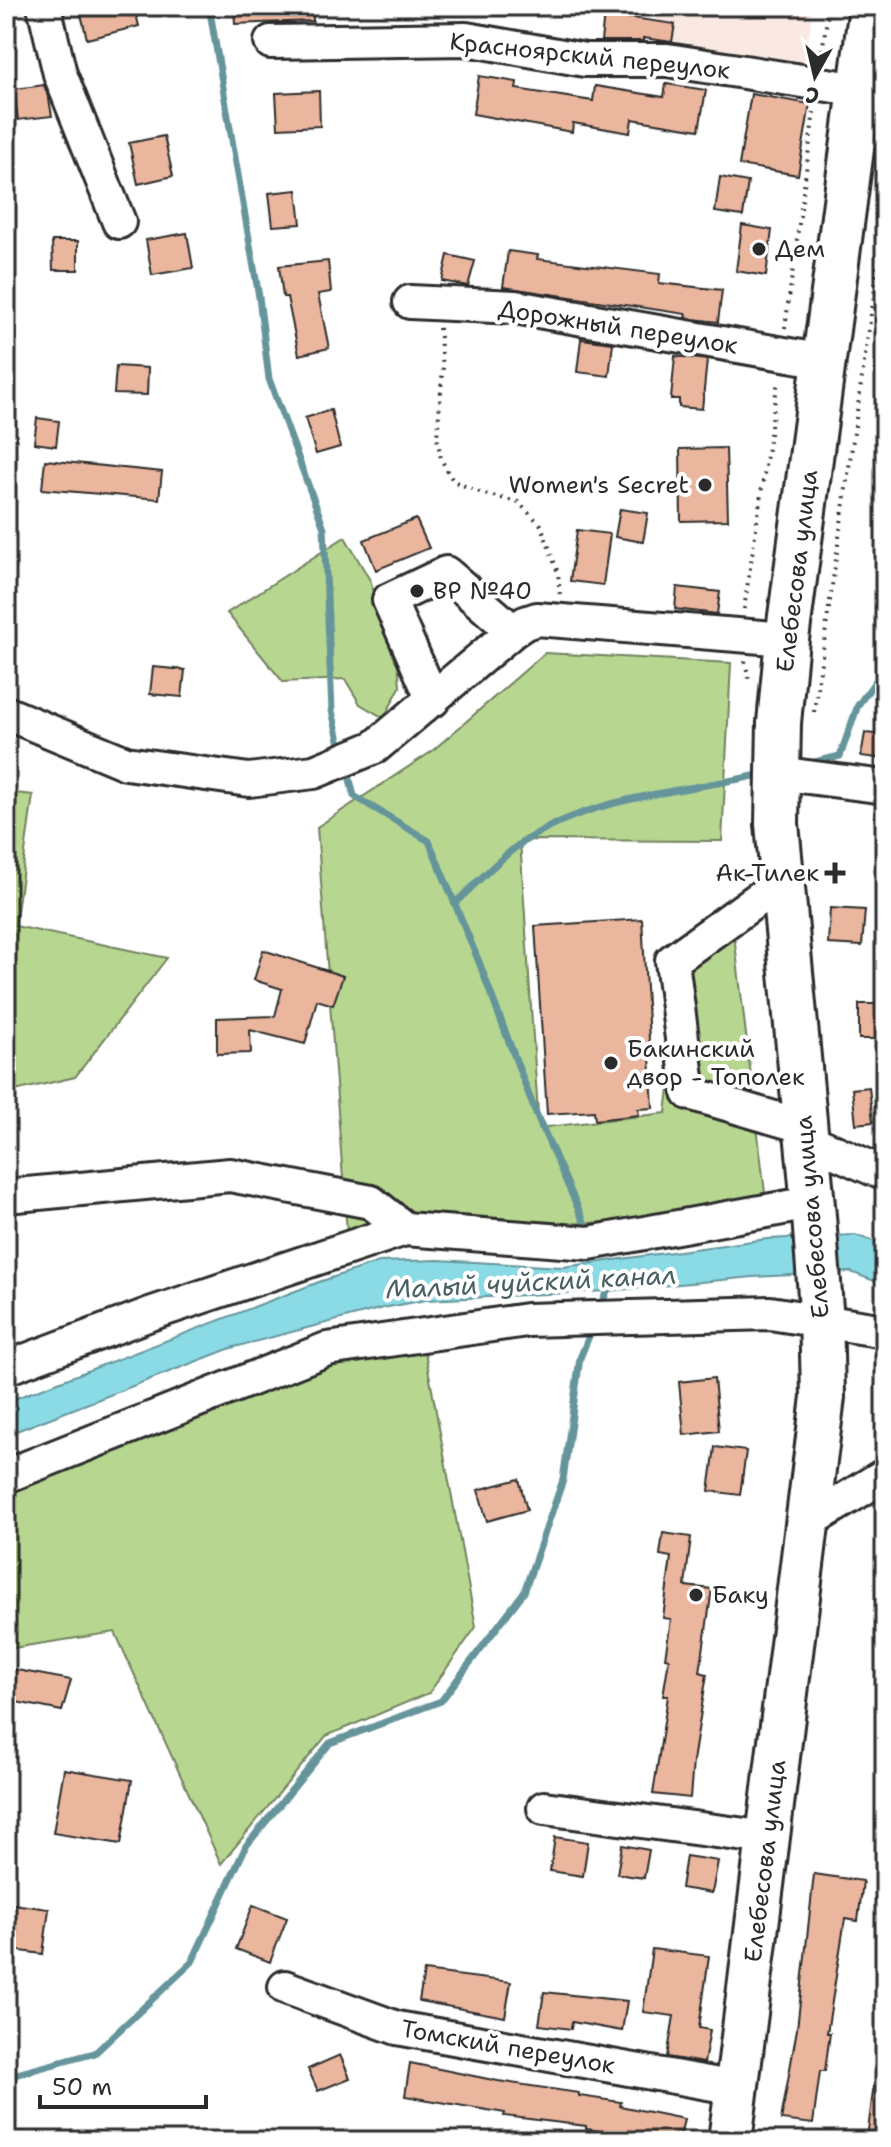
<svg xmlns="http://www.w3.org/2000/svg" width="891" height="2147" font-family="'Shantell Sans',sans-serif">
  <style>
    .built { fill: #f9e9e2 }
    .green { fill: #b7d791; stroke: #71815e; stroke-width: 2 }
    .water { fill: #8bdbe6; stroke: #65959b; stroke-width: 2 }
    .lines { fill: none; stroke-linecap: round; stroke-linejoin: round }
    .stream { stroke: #65959b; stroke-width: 7 }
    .building { fill: #ebb69e; stroke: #2b2b2b; stroke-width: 2 }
    .minor-casing { stroke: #2b2b2b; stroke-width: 38 }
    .major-casing { stroke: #2b2b2b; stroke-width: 48 }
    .path { stroke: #2b2b2b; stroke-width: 4; stroke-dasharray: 2 6; stroke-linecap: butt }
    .minor { stroke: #fff; stroke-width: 32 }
    .major { stroke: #fff; stroke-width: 42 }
    .poi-dot { fill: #2b2b2b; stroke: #fff; stroke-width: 3 }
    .labels { text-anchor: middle; stroke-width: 8; stroke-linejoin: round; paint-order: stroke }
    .street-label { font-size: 24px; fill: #2b2b2b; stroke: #fff }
    .poi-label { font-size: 24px; fill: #2b2b2b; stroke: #fff; text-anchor: start }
    .water-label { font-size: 26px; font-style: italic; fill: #486063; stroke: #fff }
  </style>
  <rect width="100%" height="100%" fill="#fff"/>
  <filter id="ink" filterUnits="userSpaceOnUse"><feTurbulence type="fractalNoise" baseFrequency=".0125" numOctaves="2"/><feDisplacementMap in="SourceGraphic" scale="16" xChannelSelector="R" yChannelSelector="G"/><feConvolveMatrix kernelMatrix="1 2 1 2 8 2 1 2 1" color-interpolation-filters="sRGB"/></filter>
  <g filter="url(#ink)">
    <path class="built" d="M659,6H813L805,63L654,42Z"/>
    <path class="green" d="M345,537L371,582L375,607L397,645L400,687L384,718L360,704L345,679L283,682L227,613Z
      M545,653L731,663L722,841L520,840L539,1128L666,1113L684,962L732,918L765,1193L610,1222L347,1233L317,827L431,752Z
      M6,792L33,795L15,926L167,958L75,1077L6,1093Z
      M425,1352L476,1627L429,1693L326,1736L221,1864L115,1632L6,1649V1491L320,1365Z"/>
    <path class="water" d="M855,1235L885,1245V1285L851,1272L753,1277L607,1291L426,1300L383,1308L231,1348L6,1435V1402L319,1282L379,1262L438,1260L563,1267L767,1239Z"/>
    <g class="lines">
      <path class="stream" d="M209,6L259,297L269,379L324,528L332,711L342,752
        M806,764L840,756L858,705L885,668
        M347,767L354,796L429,841L479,962L535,1111L589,1233
        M455,903C477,883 499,858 523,842C593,795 684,792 763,774
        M603,1300L607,1291
        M6,2077L95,2053L192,1962L246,1846L330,1743L441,1701L524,1592L563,1480L580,1358L589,1336"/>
    </g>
    <path class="building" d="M79,6H134L139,26L87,39Z
      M234,6H313V21L235,24Z
      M604,14L675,24L672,42L643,38V41H601Z
      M479,76L517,82L516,89L593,101L595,86L664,97L666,84L706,90L699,130L632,119L630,133L573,123L572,132L473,114Z
      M44,85L49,99L52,116L18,120L14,89Z
      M319,91L320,126L278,128L276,93Z
      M751,94L810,104L798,175L739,165Z
      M164,136L173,176L138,184L129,143Z
      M720,177L748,182L743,216L715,212Z
      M297,190L301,224L273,226L269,193Z
      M742,225L772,230L766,276L736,271Z
      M187,233L193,268L152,275L146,240Z
      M52,241H78V270H53Z
      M508,251L538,255L537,259L660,274L659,283L722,290L718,322L685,318L686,314L503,287Z
      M448,255L475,261L468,286L442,281Z
      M328,261L331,292L318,294L329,348L299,355L287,297H283L279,266Z
      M581,339L613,343L609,376L577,372Z
      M675,356L707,360L702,409L679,407V399H671Z
      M116,366L148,368L147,395L114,394Z
      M331,410L340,447L316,454L305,418Z
      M37,418L59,421L56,446L34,443Z
      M726,448L728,520L681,521L680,449Z
      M45,460L162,472L159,499L42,489Z
      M620,509L648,513L643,542L615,537Z
      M416,519L429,548L376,570L364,540Z
      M577,530L610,534L603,585L570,581Z
      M677,587L720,592L717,614L675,609Z
      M153,667L185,670L182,697L150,694Z
      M865,733L885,735V759L861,756Z
      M830,908L865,910L862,946L828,944Z
      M642,919L653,1108L638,1109L639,1115L595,1120L594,1111L547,1114L535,926Z
      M263,950L343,976L333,1005L317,1000L305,1044L250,1030L251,1053L217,1054V1018L275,1016L282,989L254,980Z
      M859,1004H885V1039H859Z
      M869,1087L873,1122L856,1124L852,1089Z
      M714,1378L719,1431L684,1435L679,1382Z
      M715,1447L746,1451L740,1495L709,1491Z
      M519,1479L527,1510L487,1521L478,1490Z
      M663,1533L691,1537L685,1586L712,1589L700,1672L707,1674L693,1761L690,1798L653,1794L668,1696H663L669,1659L665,1658L671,1619L663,1618L671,1557L660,1555Z
      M6,1668L71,1680L62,1711L6,1700Z
      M64,1769L132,1780L121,1844L53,1833Z
      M555,1837L588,1842L583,1876L550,1871Z
      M622,1845L649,1850L644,1878L617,1874Z
      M686,1856L718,1861L712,1893L681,1888Z
      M814,1874L863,1881L858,1921L845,1919L827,2033H830L825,2071H820L813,2124L781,2120L797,2029Z
      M6,1903L49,1909L43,1954L6,1949Z
      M253,1905L287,1918L270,1962L236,1949Z
      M652,1949L709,1956L699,2028L710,2030L704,2063L667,2057L674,2016L643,2012Z
      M424,1971L511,1982L505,2017L419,2001Z
      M544,1992L627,2001L622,2031L572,2022L571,2029L539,2025Z
      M340,2055L350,2078L318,2091L308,2069Z
      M410,2063L498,2081L579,2093V2096L621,2102L620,2106L684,2119L679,2141H641V2137L586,2129V2126L504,2116L505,2113L405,2096Z
      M874,2084L885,2085V2141L867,2138Z"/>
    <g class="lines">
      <g class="minor-casing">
        <path id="minor" d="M44,6L60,74L119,222
          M271,42L466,39L585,60H667L860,90
          M410,302L515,307L824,361
          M433,700L389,600L446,573L513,631
          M6,713L126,763L249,780L314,772L375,747L513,631L525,623L537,619L787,639
          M777,773L885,787
          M783,881L672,961L689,1093L805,1127
          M806,1139L885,1174
          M6,1196L230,1175L371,1202L405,1229
          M6,1368L150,1314L405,1229L589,1243L794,1206H813
          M6,1476L327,1349L527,1320L770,1313L885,1331
          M807,1523L885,1475
          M544,1808L768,1838
          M285,1987L397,2028L736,2088"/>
      </g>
      <g class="major-casing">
        <path id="major" d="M730,2141L823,1397L821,1309L814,1216L777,824L779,723L787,639L871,6"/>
      </g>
      <path class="path" d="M821,58L829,6
        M439,328L443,367L437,437L441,459L453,481L484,494L518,502L541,525L558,573L560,596
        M785,328L814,111
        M744,609L778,380
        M745,661L750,684
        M814,712L885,216"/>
      <use href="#minor" class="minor"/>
      <use href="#major" class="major"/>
    </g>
  </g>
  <g class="poi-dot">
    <circle cx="759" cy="249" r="8"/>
    <circle cx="705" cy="485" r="8"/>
    <circle cx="417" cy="591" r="8"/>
    <path d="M831 861h8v8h8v8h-8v8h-8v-8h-8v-8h8z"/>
    <circle cx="611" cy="1063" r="8"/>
    <circle cx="696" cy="1595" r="8"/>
  </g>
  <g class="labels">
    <g class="street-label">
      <text transform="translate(590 56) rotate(6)" y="8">Красноярский переулок</text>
      <text transform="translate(618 327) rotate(9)" y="8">Дорожный переулок</text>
      <text transform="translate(797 571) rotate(-83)" y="8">Елебесова улица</text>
      <text transform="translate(812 1217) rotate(-95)" y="8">Елебесова улица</text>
      <text transform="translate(765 1861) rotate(-83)" y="8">Елебесова улица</text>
      <text transform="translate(508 2047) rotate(10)" y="8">Томский переулок</text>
    </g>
    <g class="poi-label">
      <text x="775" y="257">Дем</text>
      <text x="689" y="493" text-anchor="end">Women's Secret</text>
      <text x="433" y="599">BP №40</text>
      <text x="819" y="881" text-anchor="end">Ак-Тилек</text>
      <text x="627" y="1057">Бакинский<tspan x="627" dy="28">двор - Тополек</tspan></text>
      <text x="712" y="1603">Баку</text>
    </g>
    <g class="water-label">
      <text transform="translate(531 1282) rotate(-3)" y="9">Малый чуйский канал</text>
    </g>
  </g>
  <rect width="891" height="2147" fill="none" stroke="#fff" stroke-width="32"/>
  <rect x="16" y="16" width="859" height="2115" fill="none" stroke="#2b2b2b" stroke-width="3" filter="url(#ink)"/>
  <g transform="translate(815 76) rotate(188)" stroke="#ffffff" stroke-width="6" paint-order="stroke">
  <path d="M0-6L14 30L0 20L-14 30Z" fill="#2b2b2b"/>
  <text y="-12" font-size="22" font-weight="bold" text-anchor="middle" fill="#2b2b2b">С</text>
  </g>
  <path d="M40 2095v12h166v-12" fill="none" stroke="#2b2b2b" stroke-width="4"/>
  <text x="52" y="2095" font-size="24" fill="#2b2b2b" stroke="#ffffff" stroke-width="6" paint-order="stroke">50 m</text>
</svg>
